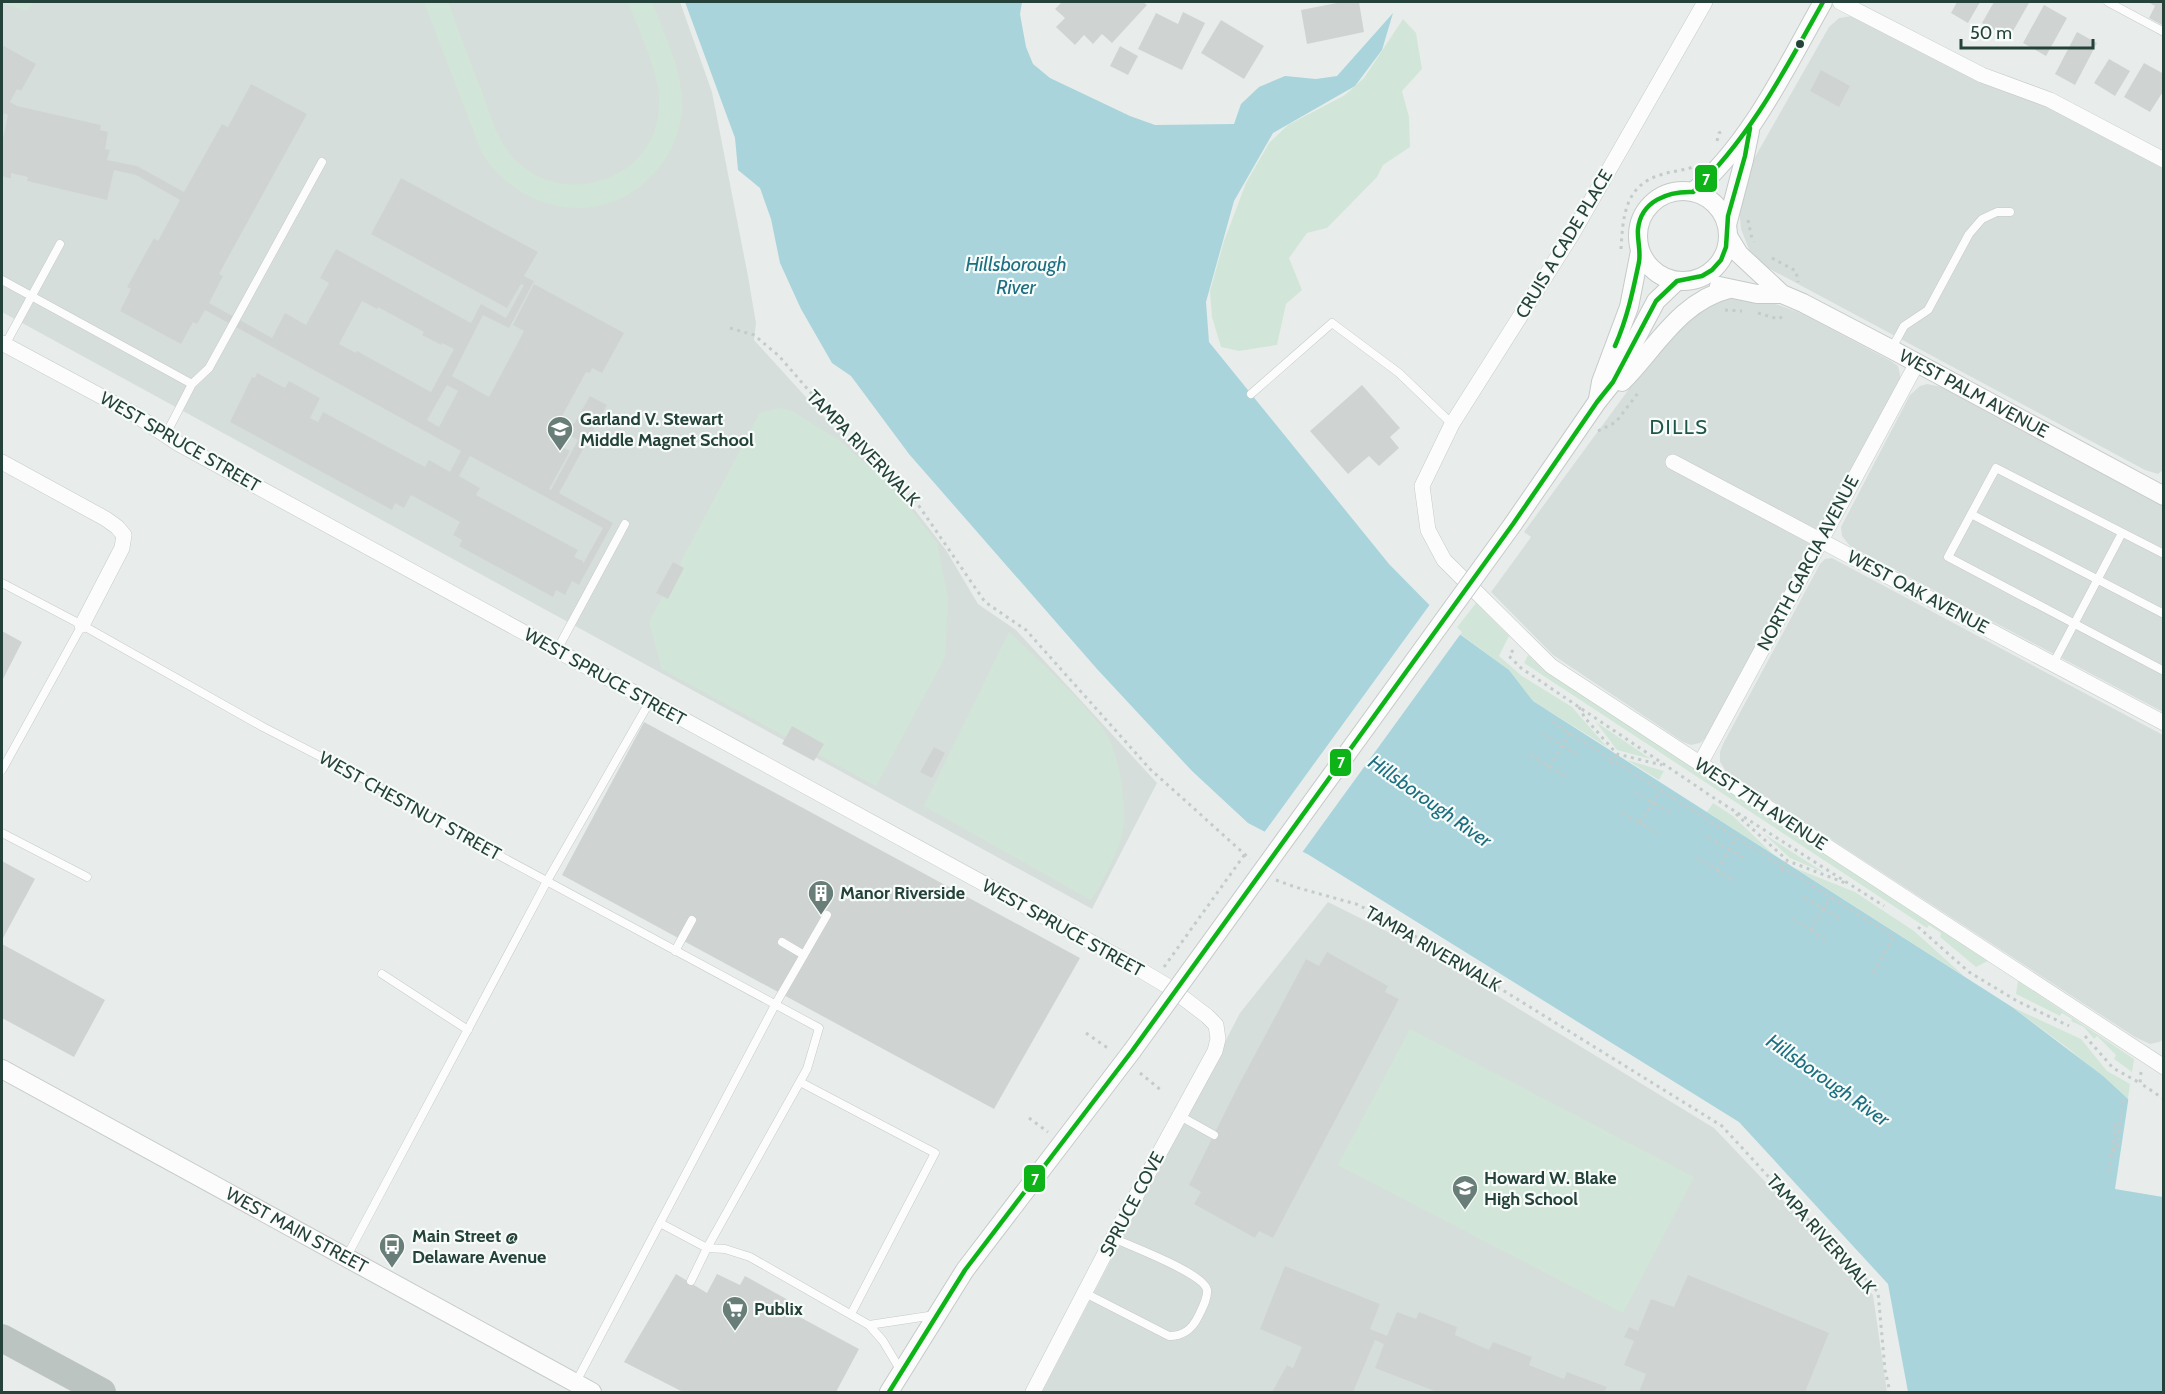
<svg xmlns="http://www.w3.org/2000/svg" width="2165" height="1394" font-family="Cabin,sans-serif">
  <style>
    .built { fill: #d6dedb }
    .green { fill: #d1e6d8 }
    .water { fill: #a9d4db }
    .pier { fill: #e8edeb }
    .building { fill: #cfd4d2; fill-rule: evenodd }
    .lines { fill: none; stroke-linecap: round; stroke-linejoin: round }
    .service-casing { stroke: #c5cac8; stroke-width: 9 }
    .minor-casing { stroke: #c5cac8; stroke-width: 16 }
    .tertiary-casing { stroke: #c5cac8; stroke-width: 20 }
    .motorway-casing { stroke: #c3ccc9; stroke-width: 28 }
    .path { stroke: #c3ccca; stroke-width: 3; stroke-dasharray: 3 4.5; stroke-linecap: butt }
    .service { stroke: #fcfcfc; stroke-width: 8 }
    .minor { stroke: #fcfcfc; stroke-width: 15 }
    .tertiary { stroke: #fcfcfc; stroke-width: 18 }
    .motorway { stroke: #bcc4c2; stroke-width: 27 }
    .tertiary-bridge-casing { stroke: #c5cac8; stroke-width: 20; stroke-linecap: butt }
    .tertiary-bridge { stroke: #fcfcfc; stroke-width: 18 }
    .bus-1-casing { stroke: #f7fbf9; stroke-width: 9 }
    .bus-1 { stroke: #0eb317; stroke-width: 4.5 }
    .bus-dot { fill: #24423a; stroke: #f7fbf9; stroke-width: 2 }
    .labels { text-anchor: middle; stroke-width: 4.5; stroke-linejoin: round; paint-order: stroke }
    .street-label { font-size: 18px; fill: #24423a; stroke: #f7fbf9 }
    .poi-label { font-size: 18px; font-weight: bold; fill: #24423a; stroke: #f7fbf9; text-anchor: start }
    .water-label { font-size: 20px; font-style: italic; fill: #1c6f80; stroke: #f7fbf9 }
    .neighbourhood-label { font-size: 20px; letter-spacing: 1.5px; fill: #1f5548; stroke: #f7fbf9 }
    .line-badge { stroke: #f7fbf9; stroke-width: 2 }
    .badge-label { font-size: 16px; text-anchor: middle; font-weight: bold; fill: #fff }
  </style>
  <rect width="100%" height="100%" fill="#e8edeb"/>
  <path class="built" d="M2,2H680L712,92L748,276L756,323L754,340L833,427L890,478L946,550L978,604L1016,630L1157,783L1092,909L2,312Z
    M1852,16L2028,96L2163,164V470L2158,474L2145,470L1768,268L1750,252L1741,229L1739,208L1751,164L1829,27L1839,18Z
    M1744,298L1773,303L1803,314L1891,361L1898,366L1900,374V381L1707,737L1700,743L1691,745L1683,742L1553,655L1491,592L1531,537L1524,532L1668,336L1711,300Z
    M1927,384L1942,387L2163,505V712L1850,546L1842,536L1841,527L1910,395L1920,386Z
    M1832,558L2163,735L2164,1039L2159,1042L2150,1044L2135,1037L1726,771L1720,762V752L1723,744L1820,564L1825,559Z
    M1328,902L1416,946L1714,1128L1873,1295L1887,1392H1042L1240,1013Z"/>
  <path class="green" d="M2,2H33L29,9L25,11C16,6 8,7 2,2Z
    M424,2H448C459,33 471,64 483,95C490,115 496,137 509,153C555,211 653,185 659,110C662,75 640,34 628,2H652C665,37 684,73 682,111C680,131 672,151 660,166C610,230 523,217 482,153Z
    M1403,19L1416,33L1422,69L1402,91L1409,117L1410,147L1383,165L1377,177L1327,228L1307,233L1289,258L1302,290L1286,304L1277,345L1239,351L1221,347L1212,317L1210,291L1224,241L1246,183L1269,143L1288,125L1345,95L1364,78Z
    M781,408L792,411L840,441L895,490L937,543L948,599L945,657L876,786L662,669L649,622L760,413Z
    M1476,603L1509,636L1499,656L1522,676L1572,707L1607,747L1533,701L1509,670L1455,630Z
    M1009,632C1041,663 1075,693 1102,728C1119,750 1127,802 1123,829C1120,849 1102,883 1091,900L924,806Z
    M1528,655L1544,670L1988,961L1976,967L1940,937L1941,933L1929,925L1927,928L1524,663Z
    M1596,722L1651,759L1617,750Z
    M1627,760L1664,771L1659,780Z
    M1713,803L1733,816L1773,854L1707,812Z
    M1764,834L1825,873L1790,858Z
    M1795,868L1855,892L1914,931L1964,976Z
    M2018,981L2134,1059L2132,1072L2114,1059L2116,1055L2097,1036L2094,1039L2084,1027L2071,1021L2072,1019L2062,1013L2060,1016L2016,994Z
    M2012,1007L2081,1039L2107,1071L2130,1084L2128,1099L2069,1049Z
    M1410,1029L1694,1177L1623,1313L1338,1165Z"/>
  <path class="water" d="M685,2H1022L1020,14L1026,47L1033,64L1050,78L1130,116L1155,125L1234,124L1241,104L1259,87L1285,76L1316,79L1337,76L1393,13L1382,50L1355,86L1273,133L1234,201L1206,302L1209,342L1389,564L1454,630L1509,670L1533,701L2012,1007L2103,1076L2128,1099L2163,1140V1392H1908L1888,1284L1739,1122L1309,855L1248,823L1192,771L1097,669L909,454L851,376L832,363L801,309L780,263L771,219L760,188L738,170L735,138Z"/>
  <path class="pier" d="M1431,603L1462,632L1301,854L1263,834Z
    M2129,1095L2164,1135L2163,1197L2115,1189Z"/>
  <path class="building" d="M1062,2H1143L1147,5L1112,43L1102,34L1093,44L1084,35L1075,45L1056,27L1065,18L1055,9Z
    M1342,2H1359L1364,32L1307,44L1301,10Z
    M1957,2H1980L1968,23L1951,13Z
    M1994,2L2029,3L2009,38L1982,23Z
    M2148,2H2164V26L2149,18L2155,6Z
    M2044,5L2067,18L2046,56L2023,43Z
    M1183,12L1205,23L1182,70L1138,49L1156,13L1178,24Z
    M1221,20L1264,46L1244,79L1201,53Z
    M2077,32L2097,43L2075,85L2055,74Z
    M2,45L36,64L21,91L17,89L10,102L17,106L101,125L100,130L108,132L105,149L110,150L107,160L137,166L184,192L222,124L228,127L251,84L307,114L219,274L223,276L209,303L272,338L285,313L306,325L329,283L320,278L336,249L471,323L481,304L506,318L524,285L521,284L507,308L371,234L401,178L538,252L524,276L534,281L509,328L483,315L452,376L489,397L524,331L513,325L534,284L624,333L602,373L592,368L590,373L586,372L549,440L570,451L549,489L551,490L578,440L558,429L564,419L574,424L590,396L607,405L559,493L613,523L579,585L572,581L565,595L556,590L553,597L459,546L462,540L453,535L460,522L411,495L404,508L395,503L392,510L230,422L252,377L255,378L257,373L285,388L289,381L320,398L310,418L318,422L323,412L425,467L429,460L450,472L461,451L205,310L197,324L193,322L181,344L120,311L131,289L127,287L154,238L158,241L180,200L136,175L114,170L107,200L27,181L28,177L11,173V178H8L2,176V143L8,115L4,113L2,118ZM362,301L377,309L378,307L424,332L422,335L441,345L442,343L454,349L431,392L357,351L356,353L339,344ZM447,385L458,391L439,427L427,420ZM470,456L603,528L583,564V561L574,557L578,550L476,495L480,488L459,476Z
    M1120,46L1138,56L1128,75L1110,66Z
    M2109,59L2130,71L2115,96L2094,83Z
    M2144,63L2164,74V90L2150,112L2124,97Z
    M1821,70L1850,86L1839,107L1810,91Z
    M1362,385L1400,428L1390,437L1399,448L1379,466L1369,456L1348,474L1310,431Z
    M673,562L684,568L668,599L656,593Z
    M2,631L22,642L2,681Z
    M644,722L1080,958L994,1109L562,875Z
    M792,726L824,744L814,761L782,744Z
    M934,747L945,753L932,778L920,772Z
    M2,861L35,879L2,940Z
    M2,944L105,1000L74,1057L2,1018Z
    M1327,952L1388,986L1385,992L1399,999L1273,1238L1259,1231L1255,1238L1194,1204L1201,1192L1189,1185L1236,1090L1306,959L1319,966Z
    M1285,1266L1380,1304L1370,1329L1387,1336L1397,1312L1416,1319L1419,1312L1457,1327L1455,1335L1489,1350L1493,1342L1532,1357L1529,1365L1564,1379L1567,1372L1607,1387L1604,1392H1437L1375,1368L1384,1344L1375,1340L1353,1392H1272L1287,1365L1293,1368L1302,1347L1260,1329Z
    M676,1274L707,1293L717,1274L740,1285L745,1276L801,1307L796,1315L859,1349L836,1392H683L624,1362Z
    M1688,1275L1829,1333L1805,1392H1639L1646,1374L1624,1365L1634,1341L1624,1337L1629,1327L1638,1331L1651,1299L1674,1307Z"/>
  <g class="lines">
    <g class="service-casing">
      <path id="service" d="M2108,2L2164,32
        M2,280L192,384L165,436
        M5,345L60,244
        M1892,348L1904,326L1928,310L1969,234L1982,219L1997,212H2010
        M192,384L209,368L322,162
        M1251,394L1332,323L1399,373L1452,424
        M1971,514L2164,614
        M2164,554L1996,468L1948,557L2164,671
        M2,583L82,625L263,727L362,778L452,830L819,1028L807,1069L707,1248L660,1223
        M557,650L625,524
        M2053,664L2122,533
        M2,770L82,625
        M2,833L87,877
        M782,942L804,955
        M675,951L692,920
        M382,974L468,1030
        M800,1082L935,1153L851,1314
        M1180,1116L1214,1135
        M347,1256L547,881L650,701
        M691,1281L707,1248L725,1249L750,1257L869,1325L883,1341L901,1371
        M1085,1293L1169,1336C1184,1336 1192,1329 1198,1317C1202,1309 1208,1298 1207,1290C1204,1273 1130,1246 1113,1238
        M869,1325L935,1315
        M576,1382L775,1005L827,915"/>
    </g>
    <g class="minor-casing">
      <path id="minor" d="M1705,2L1571,236L1452,424L1422,486L1428,530L1444,560L1551,666L2164,1067
        M1840,2L1982,75L2050,100L2164,160
        M2,343L134,414L179,444L1122,959L1169,987L1207,1016L1216,1025L1218,1039L1215,1051L1113,1238L1033,1392
        M2,462L106,519L117,527L124,535L122,548L82,625
        M1673,462L2164,723
        M1700,764L1917,363"/>
    </g>
    <g class="tertiary-casing">
      <g id="tertiary">
        <circle cx="1683" cy="236" r="45"/>
        <path d="M1693,192C1751,143 1786,67 1823,2"/>
        <path d="M1727,225L1744,160L1750,131"/>
        <path id="s1" d="M1728,236L1739,254L1782,294L1803,303L1891,349L2164,496"/>
        <path d="M1719,286L1757,294H1782"/>
        <path d="M1622,382C1655,349 1680,301 1729,289"/>
        <path d="M1598,399L1601,382L1629,307L1640,251"/>
        <path d="M1513,524L1597,402L1613,382L1656,301L1677,281"/>
        <path id="s2" d="M2,1069L592,1392"/>
        <path d="M889,1392L965,1270L1132,1051"/>
      </g>
    </g>
    <g class="motorway-casing">
      <path id="motorway" d="M2,1338L102,1392"/>
    </g>
    <path class="path" d="M1717,141L1719,133L1724,130
      M1748,220L1751,235L1754,242
      M1621,249C1623,218 1624,186 1660,175C1671,171 1682,171 1693,167
      M1772,258L1796,271L1798,282
      M1725,310L1742,311
      M1758,313L1778,319L1785,315
      M730,328L754,335L779,356L843,430L887,469L919,506L985,602L1026,630L1150,769L1250,859
      M1598,431L1616,422L1638,393
      M1513,650L1509,656L1521,668L1714,798L1884,906
      M1579,707L1585,718L1617,754L1662,765
      M1552,722L1894,937L1873,973
      M1543,734L1580,756
      M1530,755L1567,777
      M1611,764L1617,754
      M1549,767L1570,733
      M1635,792L1671,813
      M1623,813L1658,833
      M1736,814L1788,861L1848,884
      M1640,823L1661,790
      M1708,837L1747,860
      M1697,858L1734,881
      M1717,870L1736,838
      M1781,871L1786,862
      M1276,880L1295,887L1356,904L1379,915L1438,950L1722,1126L1800,1211L1878,1292L1885,1370L1890,1392
      M1804,897L1842,920
      M1791,918L1828,941
      M1918,927L1969,972L2017,1001L2069,1026
      M1810,930L1831,897
      M1164,967L1245,854
      M1086,1033L1109,1049
      M2085,1036L2113,1068L2140,1083
      M2141,1072L2140,1083L2164,1099
      M1140,1073L1162,1091
      M1029,1118L1048,1132
      M2112,1150H2117L2123,1101H2128
      M2109,1172L2116,1122"/>
    <use href="#service" class="service"/>
    <use href="#minor" class="minor"/>
    <use href="#tertiary" class="tertiary"/>
    <use href="#motorway" class="motorway"/>
    <g class="tertiary-bridge-casing">
      <path id="tertiary-bridge" d="M1132,1051L1513,524"/>
    </g>
    <use href="#tertiary-bridge" class="tertiary-bridge"/>
    <g class="bus-1-casing">
      <path id="bus-1" d="M1615,346C1627,319 1633,291 1639,262C1641,250 1637,240 1638,229C1641,201 1668,191 1693,192C1750,138 1785,70 1823,2
        M889,1392L965,1270L1132,1051L1513,524L1597,402L1613,382L1656,301L1677,281L1702,276L1712,270L1721,260L1726,247L1728,216L1745,156L1750,128"/>
    </g>
    <use href="#bus-1" class="bus-1"/>
  </g>
  <defs>
    <g id="school-pin" transform="scale(1.35)"><path d="M0 17L-7.5 6A9.5 9.5 0 1 1 7.5 6Z" fill="#697e78" stroke="#f7fbf9"/><path d="M0-5L7-2L0 1L-7-2ZM-4 1L0 2.5L4 1V4Q0 6-4 4Z" fill="#fff"/></g>
    <g id="building-pin" transform="scale(1.35)"><path d="M0 17L-7.5 6A9.5 9.5 0 1 1 7.5 6Z" fill="#697e78" stroke="#f7fbf9"/><path d="M-4-6H4V6H1V3H-1V6H-4ZM-2.5-4.3h1.7v1.8h-1.7ZM.8-4.3h1.7v1.8H.8ZM-2.5-1h1.7V.8h-1.7ZM.8-1h1.7V.8H.8Z" fill="#fff"/></g>
    <g id="bus-pin" transform="scale(1.35)"><path d="M0 17L-7.5 6A9.5 9.5 0 1 1 7.5 6Z" fill="#697e78" stroke="#f7fbf9"/><path d="M-5-6H5V4H4V6H2V4H-2V6H-4V4H-5ZM-3.5-4V0h7V-4ZM-3.5 1.2v1.5H-2V1.2ZM2 1.2v1.5H3.5V1.2Z" fill="#fff"/></g>
    <g id="supermarket-pin" transform="scale(1.35)"><path d="M0 17L-7.5 6A9.5 9.5 0 1 1 7.5 6Z" fill="#697e78" stroke="#f7fbf9"/><path d="M-6-5.5h2.5l.6 2H6L4.5 2H-2.5L-4.4-4H-6ZM-1.5 3.2a1.3 1.3 0 1 0 .1 0ZM3 3.2a1.3 1.3 0 1 0 .1 0Z" fill="#fff"/></g>
  </defs>
  <g fill-rule="evenodd">
    <use href="#school-pin" x="560" y="429"/>
    <use href="#building-pin" x="821" y="893"/>
    <use href="#school-pin" x="1465" y="1188"/>
    <use href="#bus-pin" x="392" y="1246"/>
    <use href="#supermarket-pin" x="735" y="1309"/>
  </g>
  <circle class="bus-dot" cx="1800" cy="44" r="5"/>
  <g class="labels">
    <g class="street-label">
      <text transform="translate(1564 244) rotate(-59)" y="6">CRUIS A CADE PLACE</text>
      <text dy="6" stroke="none"><textPath href="#s1" startOffset="296">WEST PALM AVENUE</textPath></text>
      <text transform="translate(180 442) rotate(30)" y="6">WEST SPRUCE STREET</text>
      <text transform="translate(863 448) rotate(46)" y="6">TAMPA RIVERWALK</text>
      <text transform="translate(1808 563) rotate(-62)" y="6">NORTH GARCIA AVENUE</text>
      <text transform="translate(1918 592) rotate(28)" y="6">WEST OAK AVENUE</text>
      <text transform="translate(605 677) rotate(29)" y="6">WEST SPRUCE STREET</text>
      <text transform="translate(1761 804) rotate(33)" y="6">WEST 7TH AVENUE</text>
      <text transform="translate(410 806) rotate(29)" y="6">WEST CHESTNUT STREET</text>
      <text transform="translate(1063 928) rotate(29)" y="6">WEST SPRUCE STREET</text>
      <text transform="translate(1433 949) rotate(30)" y="6">TAMPA RIVERWALK</text>
      <text transform="translate(1132 1204) rotate(-62)" y="6">SPRUCE COVE</text>
      <text dy="6" stroke="none"><textPath href="#s2" startOffset="336">WEST MAIN STREET</textPath></text>
      <text transform="translate(1821 1234) rotate(48)" y="6">TAMPA RIVERWALK</text>
    </g>
    <g class="poi-label">
      <text x="580" y="425">Garland V. Stewart<tspan x="580" dy="21">Middle Magnet School</tspan></text>
      <text x="840" y="899">Manor Riverside</text>
      <text x="1484" y="1184">Howard W. Blake<tspan x="1484" dy="21">High School</tspan></text>
      <text x="412" y="1242">Main Street @<tspan x="412" dy="21">Delaware Avenue</tspan></text>
      <text x="754" y="1315">Publix</text>
    </g>
    <g class="water-label">
      <text x="1016" y="271">Hillsborough<tspan x="1016" dy="23">River</tspan></text>
      <text transform="translate(1430 801) rotate(35)" y="7">Hillsborough River</text>
      <text transform="translate(1828 1080) rotate(35)" y="7">Hillsborough River</text>
    </g>
    <g class="neighbourhood-label">
      <text x="1679" y="434">DILLS</text>
    </g>
  </g>
  <g class="line-badge">
    <rect x="1694" y="164" width="24" height="29" rx="6" fill="#0eb317"/>
    <rect x="1329" y="748" width="23" height="29" rx="6" fill="#0eb317"/>
    <rect x="1023" y="1164" width="23" height="29" rx="6" fill="#0eb317"/>
  </g>
  <g class="badge-label">
    <text x="1706" y="185">7</text>
    <text x="1341" y="768">7</text>
    <text x="1035" y="1185">7</text>
  </g>
  <rect width="2165" height="1394" fill="none" stroke="#24423a" stroke-width="6"/>
  <path d="M1961 39v9h132v-9" fill="none" stroke="#24423a" stroke-width="3"/>
  <text x="1970" y="39" font-size="18" fill="#24423a" stroke="#f7fbf9" stroke-width="4.5" paint-order="stroke">50 m</text>
</svg>
